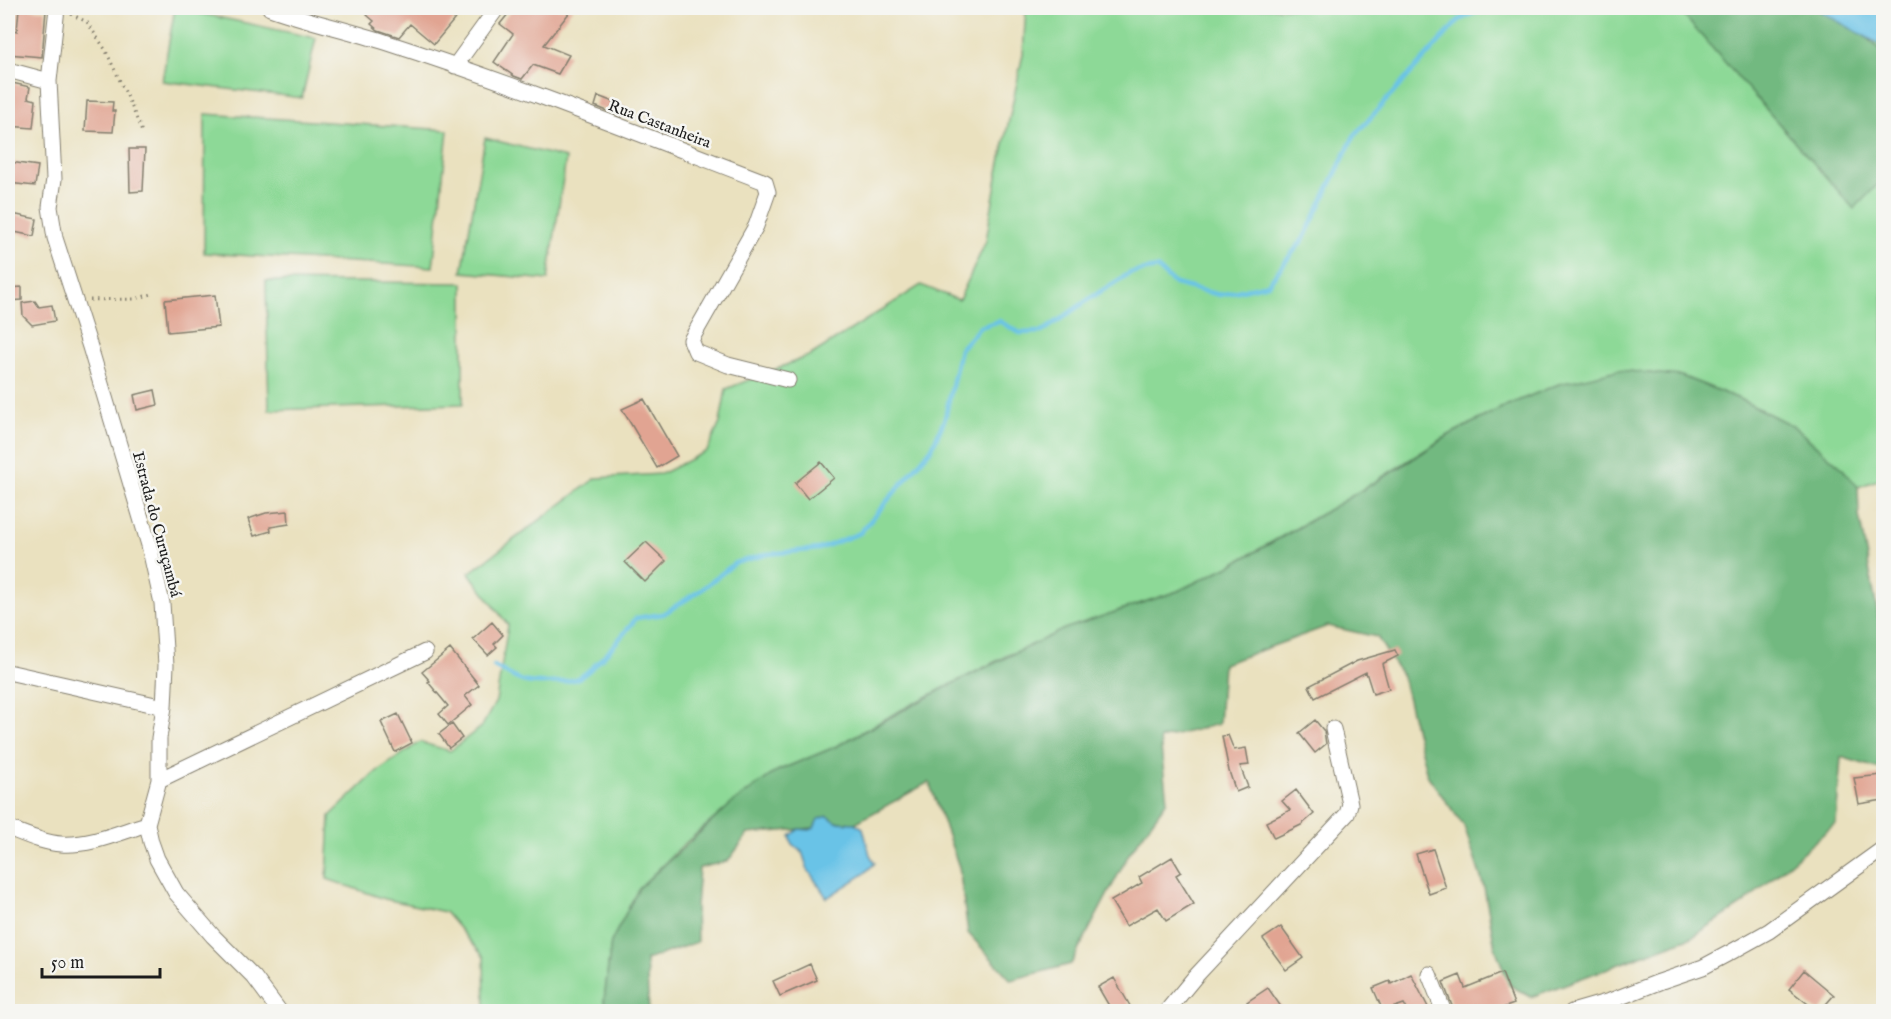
<svg xmlns="http://www.w3.org/2000/svg" width="1891" height="1019" font-family="'IM FELL English',serif">
  <style>
    .green { fill: #8dd997; stroke: #547a5a; stroke-width: 1.5 }
    .forest { fill: #72b980; stroke: #476a4e; stroke-width: 1.5 }
    .water { fill: #69c3e7; stroke: #427082; stroke-width: 1.5 }
    .lines { fill: none; stroke-linecap: round; stroke-linejoin: round }
    .stream { stroke: #69c3e7; stroke-width: 4.5 }
    .building { fill: #e1a492 }
    .minor-casing { stroke: #837e6e; stroke-width: 17 }
    .path { stroke: #837e6e; stroke-width: 3; stroke-dasharray: 1.5 4.5; stroke-linecap: butt }
    .minor { stroke: #fff; stroke-width: 15 }
    .labels { text-anchor: middle; stroke-width: 5; stroke-linejoin: round; paint-order: stroke }
    .street-label { font-size: 16px; fill: #1c1c1c; stroke: #f6f6f2 }
  </style>
  <rect width="100%" height="100%" fill="#f6f6f2"/>
  <filter id="ink" filterUnits="userSpaceOnUse"><feTurbulence type="fractalNoise" baseFrequency=".0167" numOctaves="2"/><feDisplacementMap in="SourceGraphic" scale="12" xChannelSelector="R" yChannelSelector="G"/><feConvolveMatrix kernelMatrix="1 2 1 2 8 2 1 2 1" color-interpolation-filters="sRGB"/></filter>
  <filter id="wash" filterUnits="userSpaceOnUse"><feTurbulence type="fractalNoise" baseFrequency=".008" numOctaves="4" result="noise"/><feDisplacementMap in="SourceGraphic" scale="24" xChannelSelector="R" yChannelSelector="G"/><feGaussianBlur stdDeviation="1.35" result="paint"/><feColorMatrix in="noise" values="0 0 0 0 0 0 0 0 0 0 0 0 0 0 0 0 0 1.4 0 .05"/><feComposite in="paint" operator="in"/></filter>
  <g filter="url(#wash)">
    <rect width="100%" height="100%" fill="#eae1bf"/>
    <path class="green" d="M175,8L316,38L302,98L162,81Z
      M1026,8H1814L1877,43L1883,49V478L1858,487L1841,467L1793,426L1737,398L1681,376L1559,384L1503,407L1449,435L1344,501L1233,564L1178,591L1120,610L1008,655L901,710L835,747L777,771L728,807L683,845L639,888L611,942L604,1001L607,1011H485L484,957L445,912L385,899L327,879L330,816L376,772L420,742L450,751L482,726L496,701L508,625L469,573L596,478L661,474L707,451L720,423L726,389L811,355L921,285L959,300L986,241L997,177L1023,54Z
      M205,114L448,130L433,267L204,253Z
      M485,138L566,158L548,280L462,272Z
      M266,281L463,283V404L269,410Z"/>
    <path class="forest" d="M1677,8H1818L1854,26L1883,53V179L1854,209Z
      M1618,370L1681,376L1737,398L1793,426L1841,467L1858,487L1859,516L1883,641V770L1841,757L1836,823L1743,904L1692,937L1531,997L1509,985L1495,947L1484,887L1464,826L1427,775L1402,676L1377,637L1328,626L1223,664L1219,724L1160,739L1167,801L1129,854L1071,964L1011,980L968,933L959,867L929,782L855,823L836,822L814,828L748,834L728,861L699,868L696,907L697,942L646,960L649,1011H607L604,1001L611,942L639,888L731,804L777,771L835,747L954,683L1064,629L1178,591L1233,564L1291,532L1399,468L1449,435L1503,407L1559,384Z"/>
    <path class="water" d="M1814,8H1877L1883,14V49L1877,43Z
      M828,816L836,822L855,823L863,828L870,855L875,863L864,874L827,898L808,870L802,852L792,844L790,836L799,829L810,830L814,828L818,819Z"/>
    <g class="lines">
      <path class="stream" d="M494,666C504,671 516,681 527,682C539,684 568,683 578,678C592,672 626,632 636,618L663,614L698,592L735,563L768,554L819,549L860,533L932,448L945,418L960,349L980,327L999,321L1020,333L1042,332L1092,297L1130,273L1157,268L1175,284L1220,295L1268,284L1304,238L1354,136L1459,20L1484,8"/>
    </g>
    <g id="blocks">
      <path class="building" d="M19,8L46,10L42,57L8,54V29L17,31Z
        M373,8H464L434,44L410,24L399,37L378,30L371,24L374,21L367,15Z
        M513,8H573L544,45L569,55L558,74L533,65L522,79L514,76L494,62L513,34L500,24Z
        M8,82L30,87L28,98L36,100L33,128L8,126Z
        M598,96L626,107L622,117L595,106Z
        M87,101L113,102L112,111H115L113,132L85,131Z
        M129,149H145L143,191L130,192Z
        M10,162L38,166L35,186L8,183Z
        M12,214L37,219L34,236L9,231Z
        M22,287V300L8,301V288Z
        M215,295L219,327L168,332L165,300Z
        M35,301L39,307L52,305L55,321L32,325L23,316L22,303Z
        M155,390L158,405L137,410L134,395Z
        M644,399L677,456L657,468L622,409Z
        M821,462L834,478L808,499L795,483Z
        M288,511L289,524L270,527L271,531L254,536L248,519L266,513Z
        M646,542L666,561L645,582L625,562Z
        M492,622L503,635L494,644L497,647L488,655L473,639Z
        M450,649L479,685L465,696L472,705L448,725L439,714L448,706L428,682L430,681L422,672Z
        M1395,650L1398,656L1382,664L1389,689L1373,694L1366,672L1315,698L1309,686L1357,661Z
        M398,714L412,743L395,752L381,722Z
        M1315,720L1324,731L1326,744L1315,753L1299,733Z
        M452,724L462,738L449,748L439,734Z
        M1228,735L1234,750L1246,748L1249,765L1240,766L1248,787L1236,792L1229,771L1222,736Z
        M1882,775L1883,800L1859,804L1854,778Z
        M1296,790L1314,814L1301,825L1274,838L1266,822L1290,810L1282,801Z
        M1433,849L1446,888L1429,894L1416,854Z
        M1172,857L1181,872L1176,875L1194,904L1166,921L1158,908L1126,926L1111,901L1142,883L1139,877Z
        M1281,927L1303,958L1286,970L1263,939Z
        M810,964L817,980L780,996L773,981Z
        M1804,970L1834,995L1820,1011H1817L1789,989Z
        M1502,973L1514,1004L1494,1011H1454L1443,982L1460,975L1465,988Z
        M1411,974L1430,1011H1408L1404,1004L1383,1011L1373,988L1390,981L1391,984Z
        M1114,978L1133,1011H1112L1098,987Z
        M1268,988L1284,1011H1254L1247,1002Z"/>
    </g>
  </g>
  <g filter="url(#ink)">
    <use href="#blocks" fill-opacity="0" stroke="#837e6e" stroke-width="1.5"/>
    <g class="lines">
      <g class="minor-casing">
        <path id="minor" d="M57,8L49,81L54,179L50,207L55,238L90,347L149,545L162,603L166,665L164,707L159,738V780L147,824L151,842L157,859L176,893L213,936L254,977L280,1012
          M270,8C309,22 349,30 388,43C515,84 640,134 765,182L768,192L756,226L691,340L696,352L728,365L788,380
          M455,66L497,8
          M8,70L49,81
          M8,672L164,707
          M159,780L425,652
          M8,828C24,834 43,843 61,844C91,846 120,832 147,824
          M1429,974L1444,1012
          M1166,1012L1194,978L1347,814L1350,804L1333,729
          M1572,1012L1610,1001L1659,982L1703,967L1733,951L1769,931L1884,848"/>
      </g>
      <path class="path" d="M71,14L87,22L105,49L129,100L142,132
        M90,300L135,299L152,294"/>
      <use href="#minor" class="minor"/>
    </g>
  </g>
  <g class="labels">
    <g class="street-label">
      <text transform="translate(660 123) rotate(21)" y="6">Rua Castanheira</text>
      <text transform="translate(158 524) rotate(75)" y="6">Estrada do Curuçambá</text>
    </g>
  </g>
  <rect width="1891" height="1019" fill="none" stroke="#f6f6f2" stroke-width="30"/>
  <path d="M42 968v9h118v-9" fill="none" stroke="#1c1c1c" stroke-width="3"/>
  <text x="51" y="968" font-size="18" fill="#1c1c1c" stroke="#f6f6f2" stroke-width="4.5" paint-order="stroke">50 m</text>
</svg>
